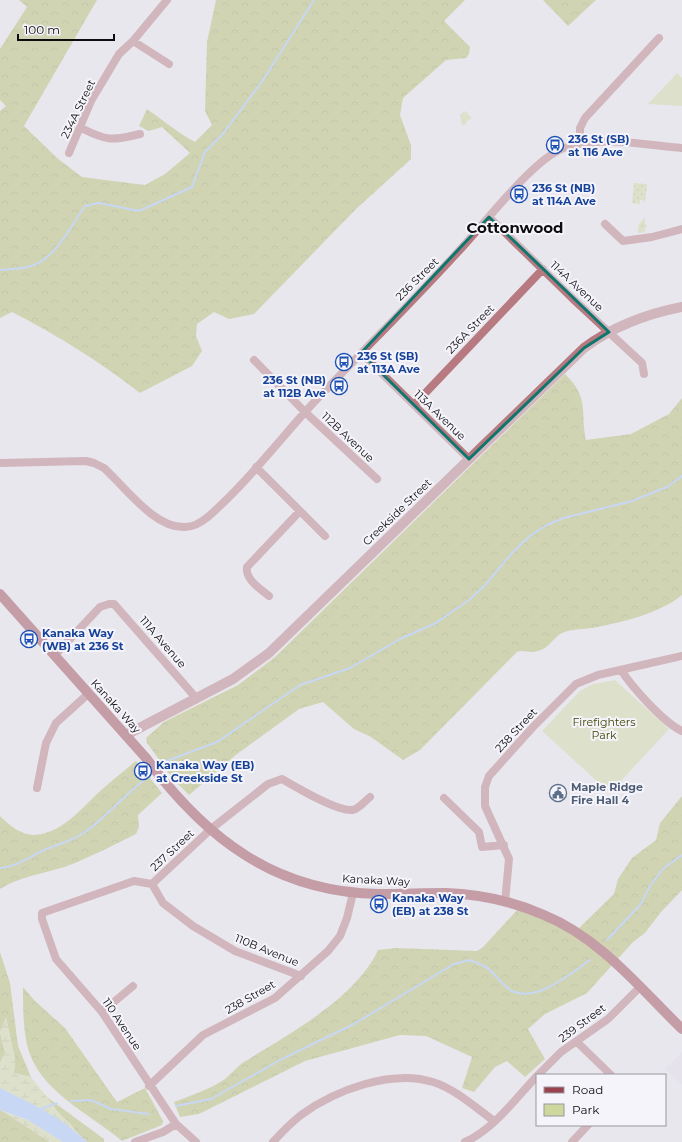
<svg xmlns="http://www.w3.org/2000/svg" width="682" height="1142" font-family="Montserrat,sans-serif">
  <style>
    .built { fill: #e0dbe9 }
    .grass { fill: url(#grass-dots) }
    .forest { fill: url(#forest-crowns) }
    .wetland { fill: url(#wetland-marsh) }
    .park { fill: #ced89e }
    .water { fill: #9ec3fa }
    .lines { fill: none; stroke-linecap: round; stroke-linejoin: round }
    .stream { stroke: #9ec3fa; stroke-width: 2 }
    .minor { stroke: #b77a80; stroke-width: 8 }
    .tertiary { stroke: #b77a80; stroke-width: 10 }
    .secondary { stroke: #98434f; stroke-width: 10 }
    .marked { fill: none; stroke: #0f766e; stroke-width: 3; stroke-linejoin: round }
    .labels { text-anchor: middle; stroke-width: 4; stroke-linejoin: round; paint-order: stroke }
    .street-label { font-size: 11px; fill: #0d0d0f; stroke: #f6f4fb }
    .transit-label { font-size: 11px; font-weight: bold; fill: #164399; stroke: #f6f4fb; text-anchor: start }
    .park-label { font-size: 11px; fill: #404603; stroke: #f6f4fb }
    .service-label { font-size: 11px; font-weight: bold; fill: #4e5e75; stroke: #f6f4fb; text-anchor: start }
    .district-label { font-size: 15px; font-weight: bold; fill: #0d0d0f; stroke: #f6f4fb }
  </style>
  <defs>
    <pattern id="grass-dots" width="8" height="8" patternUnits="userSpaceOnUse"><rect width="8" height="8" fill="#ced89e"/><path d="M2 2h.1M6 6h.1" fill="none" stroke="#b0b887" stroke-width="1.8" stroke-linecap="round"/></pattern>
    <pattern id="forest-crowns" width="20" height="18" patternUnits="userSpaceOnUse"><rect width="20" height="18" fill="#b2bd69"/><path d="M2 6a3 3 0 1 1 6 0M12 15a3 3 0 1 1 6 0" fill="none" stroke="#98a15a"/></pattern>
    <pattern id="wetland-marsh" width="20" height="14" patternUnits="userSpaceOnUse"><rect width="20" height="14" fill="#ced89e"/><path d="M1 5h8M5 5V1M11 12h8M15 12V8" fill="none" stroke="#b0b887"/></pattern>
  </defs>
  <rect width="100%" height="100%" fill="#e9e7ee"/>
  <path class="built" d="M682,1052V1085L665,1069Z"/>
  <path class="grass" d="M634,183L647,184L645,204L643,200H640V204L632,203Z
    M645,217V223L647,226L644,231L646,232L638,233L639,224Z"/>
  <path class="forest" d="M19,0H97L24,126L57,158L82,177L145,185L165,174L190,153L162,127L149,131L139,126L147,109C163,120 178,133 195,142L212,125L205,111L207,42L216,0H465L444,21L470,47L469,54L466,58L446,60L403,98L400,115L411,145V159L356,209L254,314L229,319L214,312L197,324L196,336L202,351L192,366L140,393C100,362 57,335 12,312L0,318V111L6,106L0,100V49L27,7Z
    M543,0H596L568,26Z
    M565,374C590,398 580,412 586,440L631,434L669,414L682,398V595C659,614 622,622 593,628C584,629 570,629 562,633C554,637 548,649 538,651C531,654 524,649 517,652L420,750L403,760L371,737L354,729L323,702L299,709L237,754L189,795L173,779L147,743L146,738L164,722L238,685L275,657Z
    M136,761L162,793L138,815L139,827L136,834C116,844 96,854 75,863C51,873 22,875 0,889V816C9,825 21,835 34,835C61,834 81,809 99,792C111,781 124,771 136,761Z
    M682,796V890L661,912L645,933L633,942L587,993L545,1014L528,1029L545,1059L525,1077L507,1061L495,1067L474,1092L462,1088L472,1057L426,1036L400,1035L305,1061L199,1114L180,1117L174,1102C189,1096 208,1090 222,1081C230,1076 236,1067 244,1062C289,1034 355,999 378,950L396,948L477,951L483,947L521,906L576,931L614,894L618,879L632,858L656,840L660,823Z
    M0,952L10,983L18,1046L31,1077L14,1073L15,1059L6,1018L0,1032L5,1053L0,1063Z
    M23,987L36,1002L65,1028L117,1102L145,1088L163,1121L162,1125L122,1141C89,1113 38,1091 27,1045C23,1026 23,1006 23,987Z
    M47,1097L104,1139V1142H87C72,1128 58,1114 47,1097Z
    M0,1110L4,1112L50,1142H0Z"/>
  <path class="wetland" d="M6,1017L15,1059L14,1073L31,1077L47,1097L57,1112L69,1122L77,1132L45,1111L0,1088V1063L5,1053L0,1032Z
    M4,1112L28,1120L63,1142H50Z"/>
  <path class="park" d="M677,73L682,78V106L648,104Z
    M465,111L472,118L467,121L466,124L462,125L460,115Z
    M615,680L669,729L610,793L542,731L580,691L593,684Z"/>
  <path class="water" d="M0,1088C31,1103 63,1118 87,1142H63L28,1120L0,1110Z"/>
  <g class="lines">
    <path class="stream" d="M0,270C9,269 19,269 28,267C56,260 69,228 85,206L99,203L139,211L192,187L205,152L222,135L261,83L314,0
      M164,762L217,742L300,685L350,668L400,639L436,623L469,600L485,585L513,552L530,536L547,525L564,518L632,501L667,487L682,476
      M0,868C16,867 28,858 42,851C55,845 70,842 82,834C105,819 122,797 144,780
      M607,940L641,904L650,886L663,869L682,855
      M71,1101L91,1100L111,1109L149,1114
      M176,1106L211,1099L282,1059L354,1024L454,964L470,960C476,963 485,965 490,970C497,977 503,986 512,991C536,1003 572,973 590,960
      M41,1109L57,1103"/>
    <path class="minor" d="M133,41L169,64
      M81,128C107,141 112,141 140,134
      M580,143V128L585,118L659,38
      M69,153L91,101L119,54L133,41L167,0
      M489,217L572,298L642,363L644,374
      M605,224L623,241L652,237L682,229
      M361,353L469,459
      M254,360L305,412L377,479
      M414,405L543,269
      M0,463L86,461L94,463L104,468C125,487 155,529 185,527C194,527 202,522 209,516C244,485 274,447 305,412C358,355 414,301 466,243C489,218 535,158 564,148C601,135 644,145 682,148
      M256,467L325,536
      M269,596C261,589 245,580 247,567L300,511
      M55,655L100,607L109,604H114L197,699
      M621,670C632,687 664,723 682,731
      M37,788L46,743L56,723L88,694
      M444,798L479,832L482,847L504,845
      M152,884L134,881L42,913V919L56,959L102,1012L176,1124L196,1142
      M152,884L211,829L268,784L282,779C296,787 337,812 353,810C360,808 365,801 370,797
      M152,884L163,903L193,926L235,951L301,976
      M505,902L509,859L485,806V787L489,776L533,727L576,684L598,675L682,656
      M102,1012L133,986
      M577,1042L611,1075
      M538,1075L561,1052L608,1019L640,987
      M149,1086L203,1035L275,998L328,951L340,936L347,918L353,893
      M135,1142L163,1132L176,1124
      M273,1142C282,1132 291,1123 301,1115C335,1090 392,1069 433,1082C455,1089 475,1107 494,1121
      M465,1142C494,1129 516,1098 537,1076
      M572,1142L588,1125"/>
    <path class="tertiary" d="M126,735L233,679L269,653L584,348C614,326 646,314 682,307"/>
    <path class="secondary" d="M0,594L146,758C206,839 275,892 379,894C402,894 424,893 446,893C479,894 514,902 544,915C600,938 639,987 682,1029"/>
  </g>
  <path d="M0 0H682V1142H0ZM489,217L609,332L584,348L469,459L361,353Z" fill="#e9e7ee" fill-opacity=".55" fill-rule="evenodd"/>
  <path class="marked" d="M489,217L609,332L584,348L469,459L361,353Z"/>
  <defs>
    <g id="bus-ring" transform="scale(0.9)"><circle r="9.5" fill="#f6f4fb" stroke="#1a4fb4" stroke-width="1.5"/><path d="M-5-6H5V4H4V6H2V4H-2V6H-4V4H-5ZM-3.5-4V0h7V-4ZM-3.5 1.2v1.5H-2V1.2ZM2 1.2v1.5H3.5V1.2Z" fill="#1a4fb4"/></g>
    <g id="civic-ring" transform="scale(0.9)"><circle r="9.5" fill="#f6f4fb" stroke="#5c6f8a" stroke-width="1.5"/><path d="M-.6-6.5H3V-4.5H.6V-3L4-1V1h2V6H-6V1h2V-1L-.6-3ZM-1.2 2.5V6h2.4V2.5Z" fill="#5c6f8a"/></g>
  </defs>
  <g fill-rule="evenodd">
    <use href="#bus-ring" x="555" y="145"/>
    <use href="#bus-ring" x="519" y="194"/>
    <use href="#bus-ring" x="344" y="362"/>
    <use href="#bus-ring" x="339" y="386"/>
    <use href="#bus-ring" x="29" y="639"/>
    <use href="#bus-ring" x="143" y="771"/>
    <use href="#civic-ring" x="558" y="793"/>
    <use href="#bus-ring" x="379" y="904"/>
  </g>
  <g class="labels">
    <g class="street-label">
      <text transform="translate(78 109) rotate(-64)" y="4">234A Street</text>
      <text transform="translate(417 279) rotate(-45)" y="4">236 Street</text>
      <text transform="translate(577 286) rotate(43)" y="4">114A Avenue</text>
      <text transform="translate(470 329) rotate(-46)" y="4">236A Street</text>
      <text transform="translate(440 415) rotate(44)" y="4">113A Avenue</text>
      <text transform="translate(348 437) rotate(43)" y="4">112B Avenue</text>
      <text transform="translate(397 512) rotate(-44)" y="4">Creekside Street</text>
      <text transform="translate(163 642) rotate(49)" y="4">111A Avenue</text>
      <text transform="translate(116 706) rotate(48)" y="4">Kanaka Way</text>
      <text transform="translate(516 730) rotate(-47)" y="4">238 Street</text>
      <text transform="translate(172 850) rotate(-43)" y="4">237 Street</text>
      <text transform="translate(376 880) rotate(3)" y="4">Kanaka Way</text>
      <text transform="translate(267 950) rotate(22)" y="4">110B Avenue</text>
      <text transform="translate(250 997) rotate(-30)" y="4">238 Street</text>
      <text transform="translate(582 1023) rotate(-37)" y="4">239 Street</text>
      <text transform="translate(122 1024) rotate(56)" y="4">110 Avenue</text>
    </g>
    <g class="transit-label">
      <text x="568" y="143">236 St (SB)<tspan x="568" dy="13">at 116 Ave</tspan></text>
      <text x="532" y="192">236 St (NB)<tspan x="532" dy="13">at 114A Ave</tspan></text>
      <text x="357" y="360">236 St (SB)<tspan x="357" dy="13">at 113A Ave</tspan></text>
      <text x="326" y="384" text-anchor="end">236 St (NB)<tspan x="326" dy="13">at 112B Ave</tspan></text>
      <text x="42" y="637">Kanaka Way<tspan x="42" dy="13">(WB) at 236 St</tspan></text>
      <text x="156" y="769">Kanaka Way (EB)<tspan x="156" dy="13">at Creekside St</tspan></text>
      <text x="392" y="902">Kanaka Way<tspan x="392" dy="13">(EB) at 238 St</tspan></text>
    </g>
    <g class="park-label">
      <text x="604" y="726">Firefighters<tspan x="604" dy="13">Park</tspan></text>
    </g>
    <g class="service-label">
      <text x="571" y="791">Maple Ridge<tspan x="571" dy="13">Fire Hall 4</tspan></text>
    </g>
    <g class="district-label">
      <text x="515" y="233">Cottonwood</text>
    </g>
  </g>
  <rect x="536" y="1074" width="130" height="52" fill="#f6f4fb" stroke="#99989d"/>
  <rect x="544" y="1087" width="20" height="6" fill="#98434f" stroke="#99989d"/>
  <text x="572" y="1094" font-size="12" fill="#0d0d0f">Road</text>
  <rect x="544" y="1104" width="20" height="12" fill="#ced89e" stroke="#99989d"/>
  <text x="572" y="1114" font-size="12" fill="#0d0d0f">Park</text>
  <path d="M18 34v6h96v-6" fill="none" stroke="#0d0d0f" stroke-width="2"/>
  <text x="24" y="34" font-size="12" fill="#0d0d0f" stroke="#f6f4fb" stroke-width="3" paint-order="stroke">100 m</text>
</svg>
